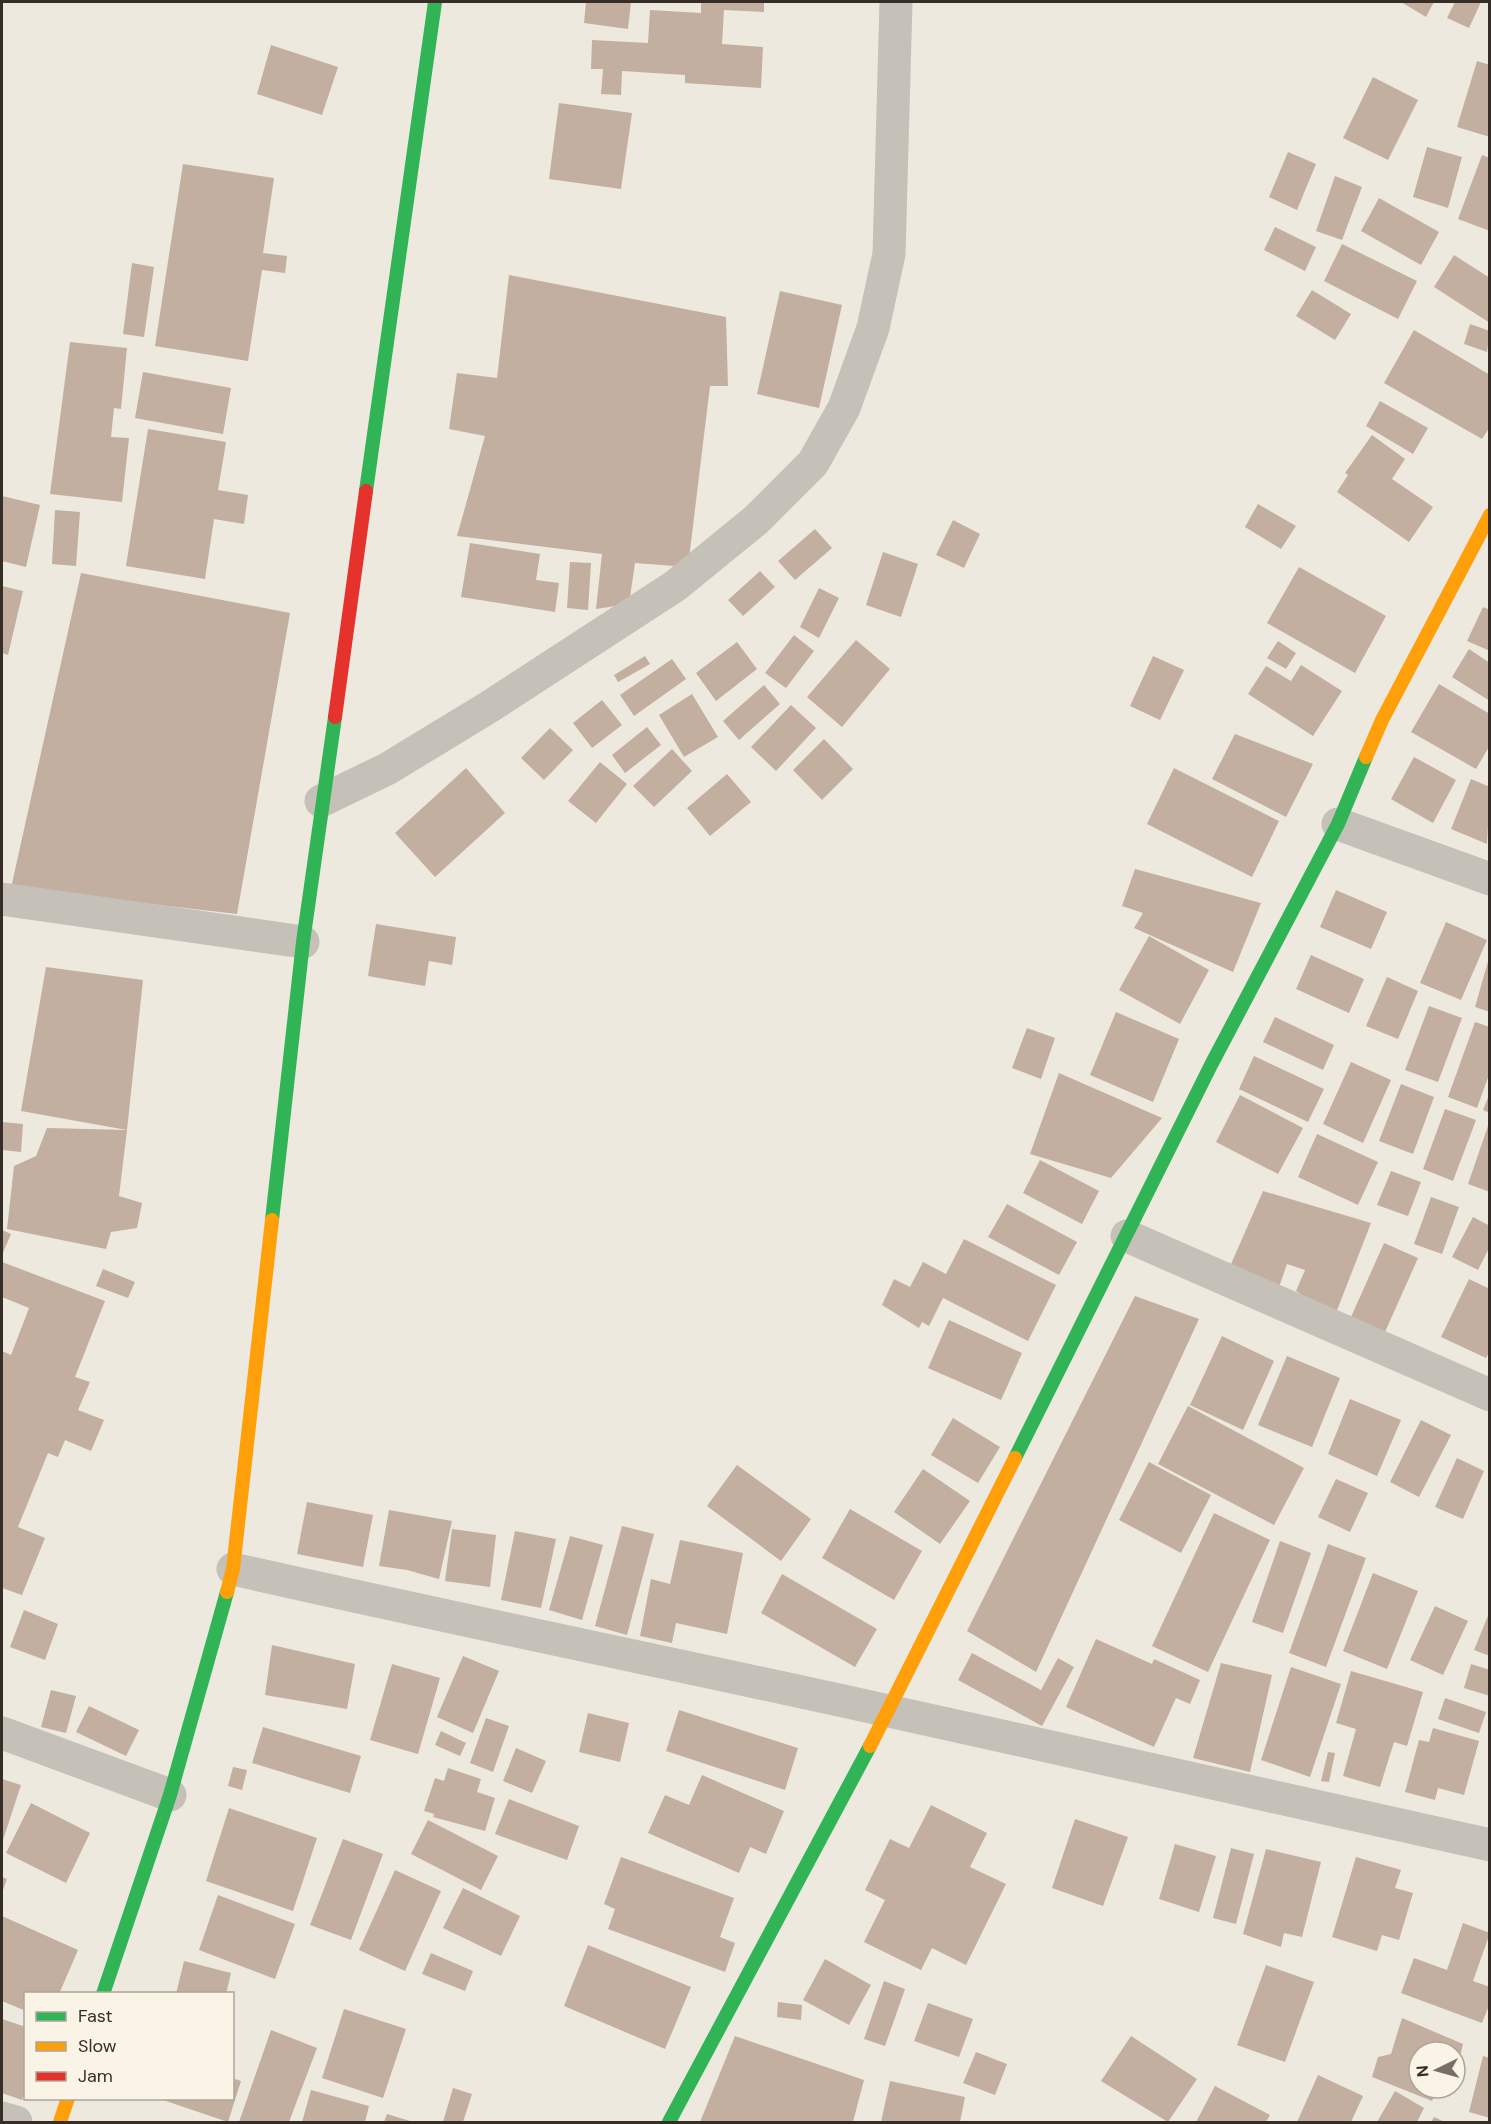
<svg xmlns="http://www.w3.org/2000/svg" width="1491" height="2124" font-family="'DM Sans',sans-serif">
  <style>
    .building { fill: #c2afa0 }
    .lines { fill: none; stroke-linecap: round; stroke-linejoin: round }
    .street { stroke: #c5c0b8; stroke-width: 33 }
    .fast { stroke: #30b455; stroke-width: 14 }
    .slow { stroke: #ff9f0a; stroke-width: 14 }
    .jam { stroke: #e5322d; stroke-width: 14 }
  </style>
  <rect width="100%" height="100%" fill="#ede9df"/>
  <path class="building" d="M586,2H631L628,29L584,23Z
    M701,2H764V12L724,10L722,44L763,47L761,88L685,83V75L622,71L621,95L601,94L603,69H591L592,40L648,43L650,10L701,13Z
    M1401,2H1434L1426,17Z
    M1455,2H1481L1469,28L1447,18Z
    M271,45L338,67L322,115L257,94Z
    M1477,61L1490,65V137L1457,127Z
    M1373,77L1418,100L1388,160L1343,138Z
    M559,103L632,113L621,189L549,179Z
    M1427,147L1462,157L1448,208L1413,197Z
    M1288,152L1316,164L1297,210L1269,197Z
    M1482,155L1490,158V231L1458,219Z
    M183,164L274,178L263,253L287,256L285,273L262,270L248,361L155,346Z
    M1335,176L1362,187L1342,240L1316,231Z
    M1379,198L1439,232L1421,265L1361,231Z
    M1275,227L1316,247L1305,271L1264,250Z
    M1342,244L1417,281L1398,319L1324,281Z
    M1454,255L1490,278V323L1434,287Z
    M132,263L154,267L144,337L123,334Z
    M509,275L726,317L728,386H710L688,567L635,563L629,604L596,609L602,554L457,536L485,436L449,429L457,373L497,378Z
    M1312,290L1351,314L1335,340L1296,316Z
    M780,291L842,305L819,408L757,394Z
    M1470,324L1490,331L1487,352L1464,344Z
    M1414,330L1490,375V427L1482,439L1384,383Z
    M70,342L127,348L121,409L114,408L111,437L129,438L122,502L50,494Z
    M143,372L231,388L223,434L135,418Z
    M1380,401L1428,428L1413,454L1366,426Z
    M148,429L226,442L218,490L248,495L244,524L214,519L205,579L126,566Z
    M1372,435L1405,459L1392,479L1433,507L1409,542L1337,492L1348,475L1345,473Z
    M2,496L40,505L26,567L2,561Z
    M1258,504L1296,526L1281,549L1245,527Z
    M55,510L80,512L76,566L52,564Z
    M953,520L980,534L964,568L936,555Z
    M815,529L832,548L795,580L778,561Z
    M470,543L540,554L536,580L559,583L555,612L461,597Z
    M883,552L918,564L901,617L866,605Z
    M570,562L591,563L588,610L567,608Z
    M1299,567L1386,616L1355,673L1267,623Z
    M760,571L775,587L743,616L728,600Z
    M81,573L290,613L237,914L11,888Z
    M2,586L23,591L8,655L2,653Z
    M819,588L839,598L819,638L800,627Z
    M1483,607L1490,610V651L1467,641Z
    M794,635L814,651L786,688L765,673Z
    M856,640L890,669L842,727L807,697Z
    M1278,641L1296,653L1286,669L1267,658Z
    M737,642L757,669L716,701L696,673Z
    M1469,649L1490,663V701L1452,677Z
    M645,656L650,664L618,682L614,675Z
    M1153,656L1184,670L1160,720L1130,706Z
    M672,659L686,679L634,716L620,695Z
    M1301,665L1342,691L1313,736L1248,694L1266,666L1291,681Z
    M1439,684L1490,714V745L1476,769L1411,732Z
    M764,685L780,704L739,740L723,721Z
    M692,694L718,737L684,757L659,715Z
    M602,700L622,725L592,748L573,723Z
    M791,705L816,728L776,771L751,747Z
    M647,727L661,745L625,773L612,755Z
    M550,728L573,750L544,780L521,758Z
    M1235,734L1313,764L1286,817L1212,779Z
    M824,739L853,769L822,800L793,770Z
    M672,749L692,771L654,807L633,786Z
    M1414,757L1456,780L1433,823L1391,799Z
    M600,762L627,784L596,823L568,801Z
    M466,768L505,813L435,877L395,833Z
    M1174,768L1279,821L1252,877L1147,824Z
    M727,774L751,802L710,836L687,808Z
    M1471,779L1490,787L1487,844L1451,829Z
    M1135,869L1261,903L1233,972L1134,928L1143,913L1122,906Z
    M1336,890L1387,912L1371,949L1320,927Z
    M1446,922L1487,940L1461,1000L1420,983Z
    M376,924L456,937L452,965L429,961L425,986L368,976Z
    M1149,936L1209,970L1180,1024L1119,990Z
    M1311,955L1364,979L1349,1013L1296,989Z
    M1489,958H1490V1012L1475,1007Z
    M46,967L143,980L127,1130L21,1111Z
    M1387,977L1418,991L1398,1039L1366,1026Z
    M1429,1006L1462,1018L1438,1082L1405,1070Z
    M1116,1012L1179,1039L1153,1102L1090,1075Z
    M1275,1017L1334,1045L1323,1070L1263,1042Z
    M1475,1022L1490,1027V1072L1477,1108L1448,1097Z
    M1027,1028L1055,1038L1041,1079L1012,1068Z
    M1254,1056L1324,1089L1308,1122L1239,1089Z
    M1351,1062L1391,1080L1363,1143L1323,1124Z
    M1059,1073L1162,1118L1111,1178L1030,1154Z
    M1401,1084L1434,1097L1413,1154L1379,1141Z
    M1240,1095L1303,1128L1278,1174L1216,1142Z
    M1489,1095L1490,1096V1113L1483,1110Z
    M1445,1109L1476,1120L1453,1181L1423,1169Z
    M2,1122L23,1124L21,1152L2,1150Z
    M1489,1123H1490V1192L1468,1184Z
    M47,1128L127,1130L119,1196L142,1203L137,1228L111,1232L106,1249L7,1229L14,1166L36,1156Z
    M1317,1134L1378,1162L1358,1205L1298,1177Z
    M1040,1160L1099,1191L1082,1224L1023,1193Z
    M1391,1171L1421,1182L1408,1216L1377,1205Z
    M1263,1191L1371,1223L1334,1318L1296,1291L1305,1270L1287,1264L1277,1293L1228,1271Z
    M1431,1197L1459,1207L1442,1254L1414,1244Z
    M1007,1204L1077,1242L1059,1275L988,1237Z
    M1473,1217L1490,1226V1246L1478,1270L1452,1257Z
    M2,1230L11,1234L2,1255Z
    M964,1239L1056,1285L1028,1341L943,1298L929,1326L922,1322L919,1328L882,1305L894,1279L910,1287L923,1262L946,1274Z
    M1384,1243L1418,1258L1385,1332L1351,1317Z
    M2,1262L105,1301L75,1377L90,1382L78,1410L104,1420L91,1451L65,1440L58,1457L48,1453L18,1527L45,1538L22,1595L2,1588V1351L11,1355L29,1308L2,1297Z
    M103,1269L135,1282L128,1298L96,1286Z
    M1469,1279L1490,1289V1351L1486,1358L1441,1337Z
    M1135,1296L1199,1319L1036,1672L967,1631Z
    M949,1320L1022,1353L1001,1400L928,1368Z
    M1222,1336L1274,1361L1243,1430L1190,1405Z
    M1287,1356L1340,1378L1312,1447L1258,1425Z
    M1350,1399L1401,1420L1377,1476L1328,1454Z
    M1188,1406L1304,1468L1274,1525L1158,1464Z
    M953,1418L1000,1447L978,1483L931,1455Z
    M1421,1420L1451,1435L1419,1497L1390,1482Z
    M1457,1458L1484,1471L1463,1519L1435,1507Z
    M1149,1462L1211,1495L1181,1553L1119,1520Z
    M737,1465L811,1519L781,1561L707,1506Z
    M923,1469L970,1501L940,1544L894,1512Z
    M1336,1479L1368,1493L1350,1532L1318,1517Z
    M307,1502L373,1515L363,1567L297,1554Z
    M850,1509L922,1551L894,1600L822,1558Z
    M389,1510L452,1521L439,1579L407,1570L379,1566Z
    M1214,1513L1270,1540L1208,1672L1152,1646Z
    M622,1526L654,1534L627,1635L595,1626Z
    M452,1529L496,1535L490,1587L445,1581Z
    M515,1531L556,1539L541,1608L501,1600Z
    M570,1536L603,1545L582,1620L549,1610Z
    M680,1540L743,1553L727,1634L676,1623L672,1643L640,1636L651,1579L670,1584Z
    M1280,1541L1311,1553L1283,1633L1252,1622Z
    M1328,1544L1366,1558L1326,1667L1289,1653Z
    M1373,1573L1418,1591L1387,1669L1343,1651Z
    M782,1574L877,1629L855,1667L761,1613Z
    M1435,1606L1468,1621L1443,1675L1410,1660Z
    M24,1610L58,1624L45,1660L10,1647Z
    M1490,1611V1656L1474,1650Z
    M1096,1639L1152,1664L1154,1659L1200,1680L1190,1704L1176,1698L1154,1747L1066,1707Z
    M272,1645L355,1664L347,1709L265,1695Z
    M972,1653L1041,1690L1058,1658L1074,1667L1042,1726L958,1680Z
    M463,1656L499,1671L473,1733L437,1717Z
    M1221,1663L1272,1675L1250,1772L1193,1758Z
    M392,1664L440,1678L418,1754L370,1740Z
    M1471,1664L1490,1670V1696L1464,1688Z
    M1291,1667L1341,1684L1310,1777L1261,1760Z
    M1351,1671L1423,1692L1407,1746L1394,1742L1380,1787L1343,1776L1356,1729L1336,1723Z
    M51,1690L76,1696L66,1733L41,1727Z
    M1445,1698L1486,1712L1479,1733L1438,1719Z
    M89,1706L139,1730L126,1756L76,1732Z
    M679,1710L798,1748L785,1790L666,1751Z
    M588,1713L629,1723L620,1762L579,1752Z
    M486,1718L509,1726L493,1772L470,1763Z
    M263,1727L361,1756L350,1793L252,1763Z
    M1433,1728L1479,1741L1464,1795L1438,1788L1435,1800L1405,1792L1419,1740L1429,1742Z
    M441,1731L466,1743L460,1756L435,1745Z
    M516,1748L546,1761L532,1793L503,1781Z
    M1328,1752L1335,1753L1329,1782L1321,1781Z
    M233,1767L247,1770L242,1790L228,1786Z
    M448,1768L481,1779L477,1792L495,1798L485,1831L433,1817L434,1814L424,1811L435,1778L444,1781Z
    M702,1775L784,1811L766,1854L750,1847L739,1873L648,1833L665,1795L689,1805Z
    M2,1779L21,1785L2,1843Z
    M509,1799L579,1826L567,1860L495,1834Z
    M31,1803L90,1833L66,1883L6,1853Z
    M931,1805L987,1833L970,1867L1006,1884L966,1965L932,1948L921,1970L864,1942L885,1900L865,1890L890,1839L909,1848Z
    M229,1808L317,1838L293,1911L206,1881Z
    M1075,1819L1128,1837L1103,1906L1052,1888Z
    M428,1820L498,1856L481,1890L411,1854Z
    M343,1839L383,1854L351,1940L310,1925Z
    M1175,1844L1216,1856L1199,1912L1159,1899Z
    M1231,1848L1254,1854L1236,1924L1213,1918Z
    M1266,1849L1321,1862L1302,1937L1284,1933L1281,1947L1243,1934Z
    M621,1857L734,1898L720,1937L735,1943L725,1972L608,1929L615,1909L604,1904Z
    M1356,1857L1401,1870L1395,1888L1413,1893L1399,1940L1382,1935L1377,1951L1332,1937Z
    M395,1870L441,1891L405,1971L359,1950Z
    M2,1877L7,1879L2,1893Z
    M463,1888L520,1916L501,1956L443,1928Z
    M218,1895L295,1924L275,1979L199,1950Z
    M2,1916L78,1950L59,1994H26V2011L2,2001Z
    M1463,1923L1490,1933L1473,1981L1490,1987V2003L1482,2023L1401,1993L1414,1958L1447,1970Z
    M588,1945L691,1987L665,2049L564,2006Z
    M431,1953L473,1971L465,1991L422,1974Z
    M825,1959L871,1985L849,2025L803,2000Z
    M184,1961L231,1973L226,1994H176Z
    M1266,1965L1314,1982L1285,2062L1237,2045Z
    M884,1981L905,1989L885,2046L864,2039Z
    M778,2002L802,2005L801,2020L777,2017Z
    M928,2003L973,2019L959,2057L914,2041Z
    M344,2009L406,2029L383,2098L322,2078Z
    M1402,2018L1463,2044L1456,2073L1455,2052H1419V2088H1438L1432,2101L1372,2077L1378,2057L1391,2054Z
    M2,2019L26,2027V2089L22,2100L2,2093Z
    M271,2030L317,2048L289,2122H239Z
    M735,2036L864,2080L853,2122H700Z
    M1131,2036L1197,2079L1168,2122L1101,2081Z
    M976,2052L1007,2064L995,2095L963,2083Z
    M1483,2056L1490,2058V2118L1469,2112Z
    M1318,2075L1363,2096L1351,2122H1297Z
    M232,2078L241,2081L228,2122L160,2099L232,2098Z
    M890,2081L965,2097L960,2122H881Z
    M1215,2086L1270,2115L1266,2122H1196Z
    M453,2088L472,2094L463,2122H443Z
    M311,2090L369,2106L365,2122H302Z
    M1395,2091L1424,2108L1417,2122H1377Z
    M387,2114L413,2122H384Z
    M1434,2117L1445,2122H1431Z"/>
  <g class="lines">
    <path class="street" d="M321,801L387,769L489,707L675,586L756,520L813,463L844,408L873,328L889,254L896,2
      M1338,824L1490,879
      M2,899L303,942
      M1127,1236L1490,1395
      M233,1569C449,1618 667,1662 884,1710C1086,1754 1287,1801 1490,1845
      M2,1733L170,1795
      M2,2118L16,2122"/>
    <path class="fast" d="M366,491L435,2
      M272,1220L303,942L335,717
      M1015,1458L1211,1065L1338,824L1366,757
      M103,1994L170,1795L227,1592
      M669,2122L870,1746"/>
    <path class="slow" d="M1366,757L1382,720L1490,515
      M227,1592L233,1569L272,1220
      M870,1746L1015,1458
      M60,2122L68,2098"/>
    <path class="jam" d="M335,717L366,491"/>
  </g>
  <rect width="1491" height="2124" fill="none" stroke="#362e26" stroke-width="6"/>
  <rect x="24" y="1992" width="210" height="108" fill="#faf4e6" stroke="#aca599" stroke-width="1.5"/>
  <rect x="36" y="2012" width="30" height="9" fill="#30b455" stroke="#aca599" stroke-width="1.5"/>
  <text x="78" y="2022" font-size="18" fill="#362e26">Fast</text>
  <rect x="36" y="2042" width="30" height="9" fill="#ff9f0a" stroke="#aca599" stroke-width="1.5"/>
  <text x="78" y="2052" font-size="18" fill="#362e26">Slow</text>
  <rect x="36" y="2072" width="30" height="9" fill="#e5322d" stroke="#aca599" stroke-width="1.5"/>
  <text x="78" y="2082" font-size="18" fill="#362e26">Jam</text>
  <g transform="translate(1437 2070) rotate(265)"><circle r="28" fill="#faf4e6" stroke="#aca599" stroke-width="1.5"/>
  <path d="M0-4.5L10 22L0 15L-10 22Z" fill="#766f67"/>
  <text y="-9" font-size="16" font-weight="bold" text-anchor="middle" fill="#362e26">N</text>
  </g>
</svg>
